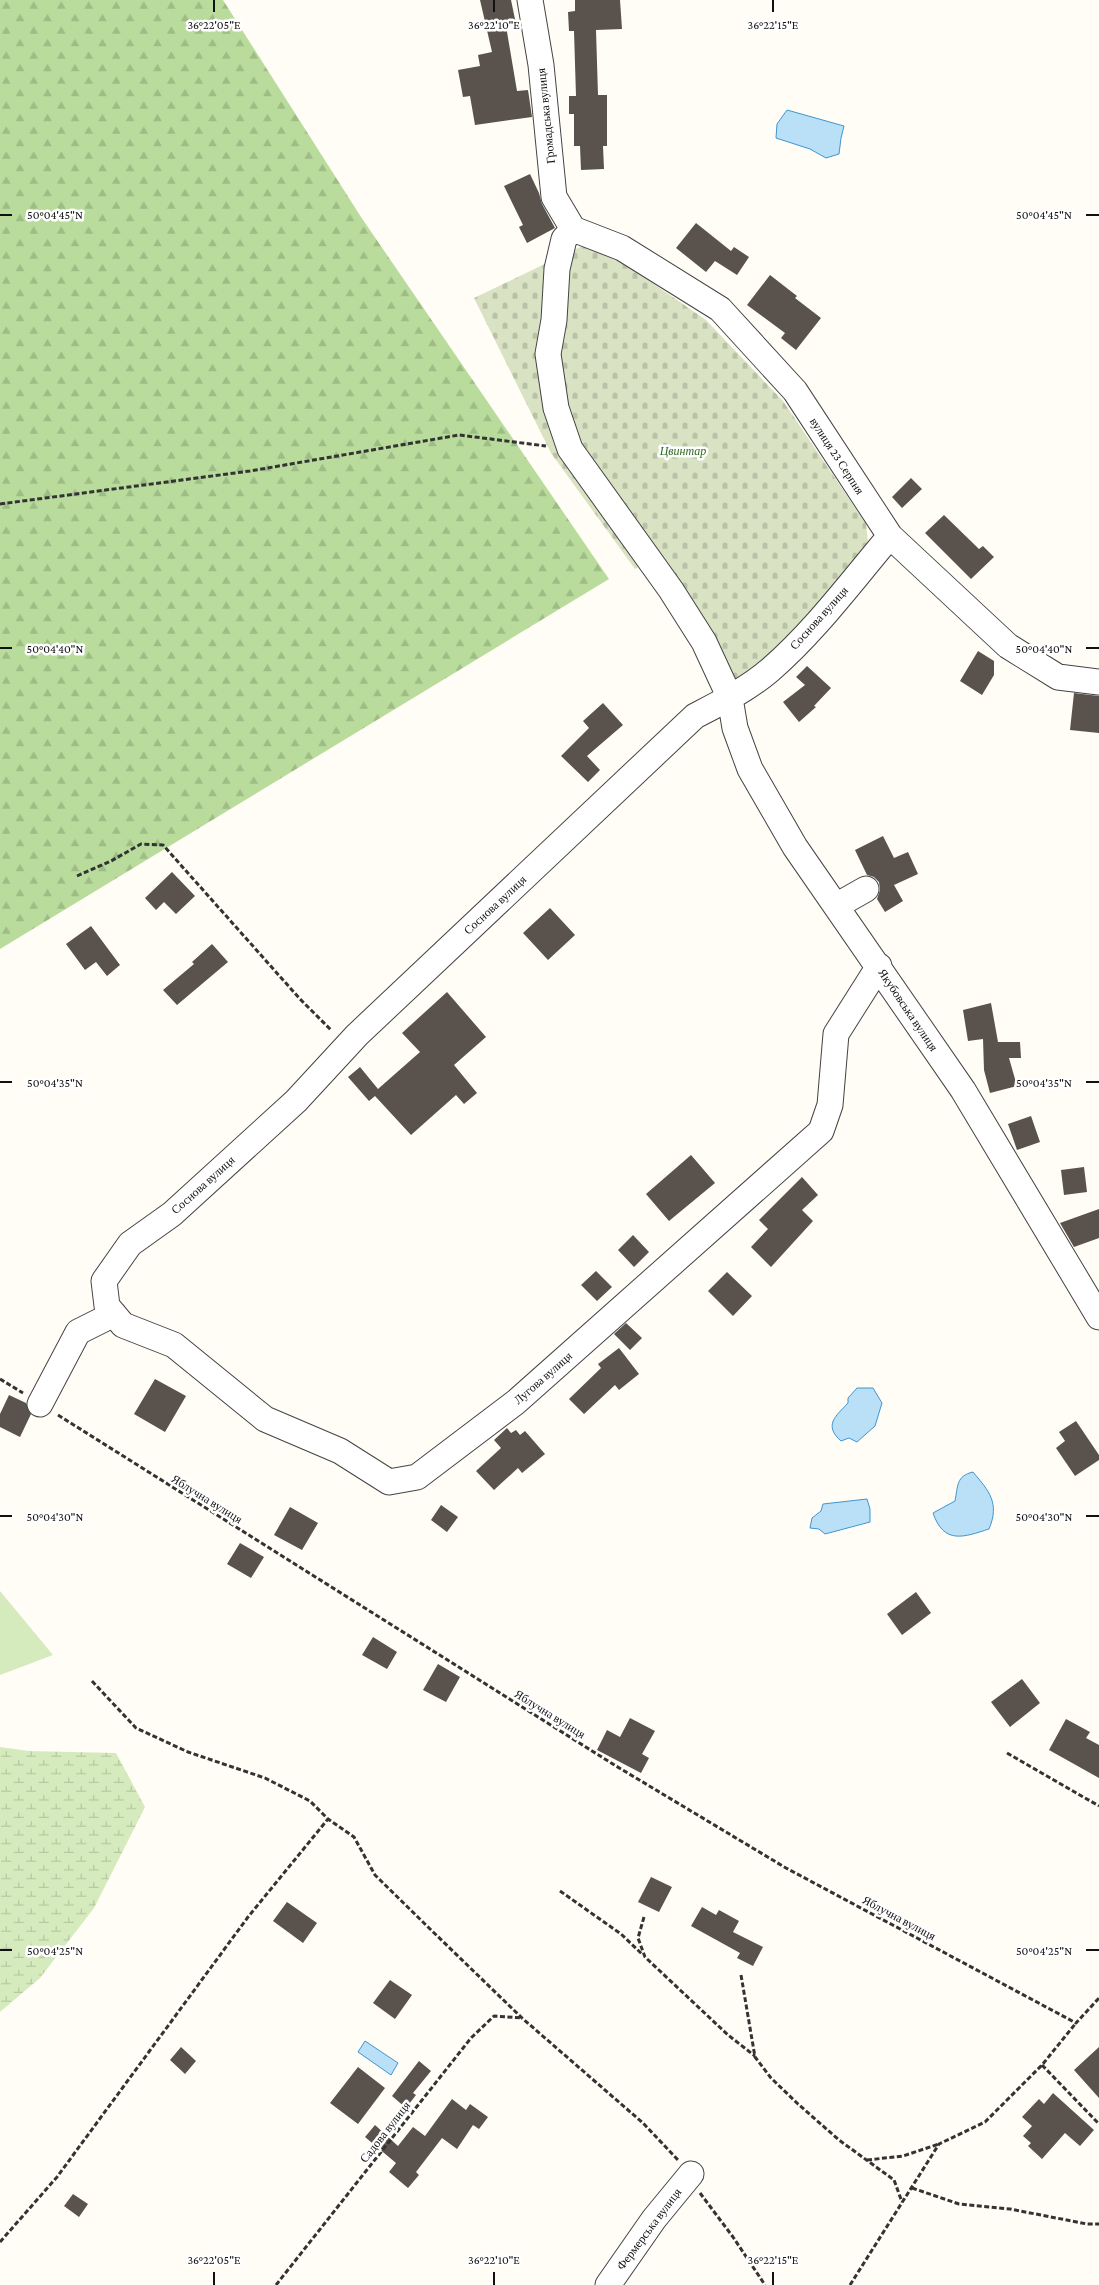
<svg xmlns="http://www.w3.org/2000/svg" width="1099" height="2285" font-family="'Crimson Pro',serif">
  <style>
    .grass { fill: #d5ebbd }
    .forest { fill: url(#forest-firs) }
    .wetland { fill: url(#wetland-marsh) }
    .cemetery { fill: url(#cemetery-stones) }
    .water { fill: #b9e0f7; stroke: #3f96cf }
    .building { fill: #5a524d }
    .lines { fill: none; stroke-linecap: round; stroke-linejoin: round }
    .minor-casing { stroke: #444; stroke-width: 27 }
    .path { stroke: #333; stroke-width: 3; stroke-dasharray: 5 2.5; stroke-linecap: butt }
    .minor { stroke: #fff; stroke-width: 25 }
    .ticks { fill: none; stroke: #111; stroke-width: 2 }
    .labels { text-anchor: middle; stroke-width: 5; stroke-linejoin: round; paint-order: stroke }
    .street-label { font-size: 12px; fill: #111; stroke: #fff }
    .park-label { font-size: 12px; font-style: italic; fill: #2f6b1f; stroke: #fff }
    .ticks-label { font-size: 12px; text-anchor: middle; fill: #111; stroke: #fff; stroke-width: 5; stroke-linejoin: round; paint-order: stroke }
  </style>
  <defs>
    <pattern id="forest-firs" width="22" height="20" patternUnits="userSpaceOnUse" patternTransform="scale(1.25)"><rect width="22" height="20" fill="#b9dc9c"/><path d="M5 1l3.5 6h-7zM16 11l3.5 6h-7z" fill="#9ebc85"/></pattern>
    <pattern id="wetland-marsh" width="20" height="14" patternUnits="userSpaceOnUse" patternTransform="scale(1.25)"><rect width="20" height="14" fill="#d5ebbd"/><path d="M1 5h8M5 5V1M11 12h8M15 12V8" fill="none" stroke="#b6c8a1"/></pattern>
    <pattern id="cemetery-stones" width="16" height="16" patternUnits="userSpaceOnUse" patternTransform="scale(1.25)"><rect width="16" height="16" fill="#d9e3c4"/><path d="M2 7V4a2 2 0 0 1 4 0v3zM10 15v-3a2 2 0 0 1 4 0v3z" fill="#b9c2a7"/></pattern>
  </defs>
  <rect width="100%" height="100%" fill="#fffdf5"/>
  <path class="grass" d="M0,1591L53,1655L0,1675Z"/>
  <path class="forest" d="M0,0H223L361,217L609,579L0,949Z"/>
  <path class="wetland" d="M0,1747L29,1751L116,1753L145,1807L94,1908L40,1978L0,2012Z"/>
  <path class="cemetery" d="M582,246L622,262L706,320L783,401L866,524L869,550L803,627L737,686L657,556L635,569L551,453L474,298Z"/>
  <path class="water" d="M787,110L844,126L841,138L839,154L826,158L810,149L776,138L777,124Z
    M857,1388H873L882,1403L875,1426L857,1442L849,1438L841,1441C823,1425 836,1416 848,1403V1398Z
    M973,1472C989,1491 1000,1503 989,1529C964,1537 944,1545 933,1513L955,1501C958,1486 956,1476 973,1472Z
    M867,1499L870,1509V1522L825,1534L819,1529L810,1528L812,1518L821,1511L823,1504Z
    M365,2041L398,2063L391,2075L358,2052Z"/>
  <path class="building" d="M480,0H511L516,24L506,26L517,91L528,90L532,117L475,125L470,96L463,97L458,70L480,66L478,55L492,52Z
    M575,0H620L622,29L596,30L598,95H607V146H603L604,169L581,170L580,146H574V114H569V96H576L574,31H569L568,12L575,11Z
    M530,174L539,193L542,204L555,228L527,243L519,227L523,225L504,186Z
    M696,223L731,251L734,247L749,257L737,275L715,261L706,272L676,248Z
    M770,275L797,296L795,298L821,318L796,350L781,338L785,333L747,305Z
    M911,478L922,489L902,508L892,497Z
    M944,515L979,549L983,546L994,557L971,579L925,533Z
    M978,651L994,661V675L982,695L960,681Z
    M807,666L831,688L814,706L816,707L799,722L783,702L805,685L796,677Z
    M1074,693L1099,696V733L1070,730Z
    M603,703L623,725L587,756L600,770L588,782L561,756L589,728L583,721Z
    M883,836L894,858L908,852L918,874L894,885L903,901L885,912L877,899L880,890L879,882L874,877L867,875L855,850Z
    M172,872L195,896L176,914L164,902L156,910L145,898Z
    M550,908L575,935L548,960L523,933Z
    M91,926L120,965L107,976L96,962L85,970L66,944Z
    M212,944L228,962L177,1005L163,990L194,964L192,962Z
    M447,992L486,1037L454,1065L477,1093L464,1104L456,1095L411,1135L375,1096L369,1101L348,1077L360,1067L378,1089L420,1052L402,1033Z
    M991,1003L998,1042H1020L1021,1058H1009L1017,1086L990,1093L984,1070L983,1039L968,1041L963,1010Z
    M1031,1116L1040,1142L1017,1150L1008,1124Z
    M691,1155L715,1183L669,1221L646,1194Z
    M1084,1167L1087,1192L1064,1195L1061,1170Z
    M802,1177L818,1195L802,1210L813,1221L771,1267L751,1247L768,1229L759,1220Z
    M1099,1209V1238L1074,1247L1060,1223Z
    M633,1235L649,1252L634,1267L618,1250Z
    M596,1271L612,1287L597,1301L581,1285Z
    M727,1272L752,1296L733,1316L708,1291Z
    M626,1323L642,1338L630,1350L614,1334Z
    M619,1348L639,1374L619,1390L615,1385L584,1414L569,1399L601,1368L598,1364Z
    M155,1379L186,1396L165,1432L134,1414Z
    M9,1395L26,1403L31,1414L20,1437L0,1427V1414Z
    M1076,1421L1099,1455V1460L1075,1476L1056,1448L1065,1441L1059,1432Z
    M507,1428L511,1433L516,1430L520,1435L525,1431L545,1454L522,1473L518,1468L494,1490L476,1471L501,1448L494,1440Z
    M441,1505L458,1517L447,1532L431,1520Z
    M290,1507L318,1523L302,1550L274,1535Z
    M240,1543L264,1557L251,1578L227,1564Z
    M916,1592L931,1613L902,1635L887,1614Z
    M373,1637L397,1652L387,1669L362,1655Z
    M438,1664L460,1677L446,1702L423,1690Z
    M1022,1679L1040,1703L1010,1727L991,1702Z
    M630,1718L655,1731L642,1754L649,1758L641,1773L597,1750L607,1730L620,1737Z
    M1066,1719L1090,1732L1086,1738L1099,1745V1778L1049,1750Z
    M651,1877L672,1887L659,1912L638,1902Z
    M287,1902L317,1923L303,1943L273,1921Z
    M702,1907L716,1915L719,1910L739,1921L733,1932L763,1947L753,1966L737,1958L740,1953L691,1926Z
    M390,1980L412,1995L395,2019L373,2003Z
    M181,2047L196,2061L185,2074L170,2060Z
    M1099,2047V2098L1074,2070Z
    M419,2061L431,2071L413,2093L416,2095L406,2108L392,2096Z
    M358,2067L385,2088L358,2124L330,2103Z
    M1053,2093L1094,2130L1080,2146L1065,2133L1042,2159L1028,2146L1031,2143L1023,2136L1032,2126L1022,2117L1039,2099L1044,2104Z
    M452,2099L466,2110L470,2104L488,2117L479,2129L473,2125L457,2149L442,2138L416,2172L419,2175L408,2188L389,2172L396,2163L365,2137L375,2125L398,2146L413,2127L425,2136Z
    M73,2194L88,2204L79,2217L64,2206Z"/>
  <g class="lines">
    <g class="minor-casing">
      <path id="minor" d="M530,0L541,65L554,197L573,229
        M573,229L564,239L557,269L554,320L548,354L556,408L570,449L671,590L704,642L730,698L735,728L750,769L795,847L963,1090L1099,1317
        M573,229L622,248L720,309L795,391L890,536L1008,646L1058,677L1099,682
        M836,906L866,889
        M879,966L836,1034L830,1105L821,1131L516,1402L417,1477L389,1482L340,1451L265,1419L174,1345L123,1325L107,1306L104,1281L130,1244L172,1214L296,1101L357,1035L695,716C720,703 748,689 770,670C815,631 851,582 890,536
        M40,1404L78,1332L114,1314
        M608,2285L654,2219L691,2174"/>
    </g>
    <path class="path" d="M0,504L250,471L459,435L546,446
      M77,876L111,861L141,844L163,845L300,999L332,1031
      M0,1379L23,1393
      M58,1415L616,1766L786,1868L1076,2023L1099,1998
      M92,1681L136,1728L188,1752L265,1778L310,1801L328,1819L354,1837L375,1875L428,1927L522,2018L643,2123L678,2160
      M1007,1753L1099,1806
      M560,1891L621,1934L643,1955
      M644,1917L638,1938L645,1957L728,2035L755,2056
      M741,1975L755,2057L771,2078L798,2104L839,2140L894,2180L902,2202
      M1042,2065L1099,2124
      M867,2160L903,2156L939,2144
      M912,2188L959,2204L1010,2209L1087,2224H1099
      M700,2193L733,2237L765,2285
      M0,2242L57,2177L248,1917L328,1819
      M276,2285L471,2038L494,2016L522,2018
      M850,2285L939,2144L985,2122L1042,2065L1076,2023"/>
    <use href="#minor" class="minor"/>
  </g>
  <path class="ticks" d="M214,0V12M494,0V12M773,0V12M0,215H12M1086,215H1099M0,648H12M1086,648H1099M0,1082H12M1086,1082H1099M0,1516H12M1086,1516H1099M0,1950H12M1086,1950H1099M214,2272V2285M494,2272V2285M773,2272V2285"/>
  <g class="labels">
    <g class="street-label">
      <text transform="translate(546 116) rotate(-96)" y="4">Громадська вулиця</text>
      <text transform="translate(837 456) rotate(57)" y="4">вулиця 23 Серпня</text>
      <text transform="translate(819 618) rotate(-48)" y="4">Соснова вулиця</text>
      <text transform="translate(495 905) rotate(-43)" y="4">Соснова вулиця</text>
      <text transform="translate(908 1010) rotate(56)" y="4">Якубовська вулиця</text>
      <text transform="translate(203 1185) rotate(-42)" y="4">Соснова вулиця</text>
      <text transform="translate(543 1378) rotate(-41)" y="4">Лугова вулиця</text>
      <text transform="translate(207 1499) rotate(32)" y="4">Яблучна вулиця</text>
      <text transform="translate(550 1714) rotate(32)" y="4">Яблучна вулиця</text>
      <text transform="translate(899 1918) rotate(28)" y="4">Яблучна вулиця</text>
      <text transform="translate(385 2132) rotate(-52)" y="4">Садова вулиця</text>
      <text transform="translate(649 2229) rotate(-53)" y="4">Фермерська вулиця</text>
    </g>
    <g class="park-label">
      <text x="683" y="455">Цвинтар</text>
    </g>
  </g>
  <g class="ticks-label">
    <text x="214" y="29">36°22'05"E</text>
    <text x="494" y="29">36°22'10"E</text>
    <text x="773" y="29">36°22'15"E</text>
    <text x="55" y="219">50°04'45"N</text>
    <text x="1044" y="219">50°04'45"N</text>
    <text x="55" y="653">50°04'40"N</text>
    <text x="1044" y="653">50°04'40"N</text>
    <text x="55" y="1087">50°04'35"N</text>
    <text x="1044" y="1087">50°04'35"N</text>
    <text x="55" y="1521">50°04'30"N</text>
    <text x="1044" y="1521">50°04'30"N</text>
    <text x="55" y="1955">50°04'25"N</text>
    <text x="1044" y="1955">50°04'25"N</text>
    <text x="214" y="2264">36°22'05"E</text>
    <text x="494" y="2264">36°22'10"E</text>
    <text x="773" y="2264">36°22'15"E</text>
  </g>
</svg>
